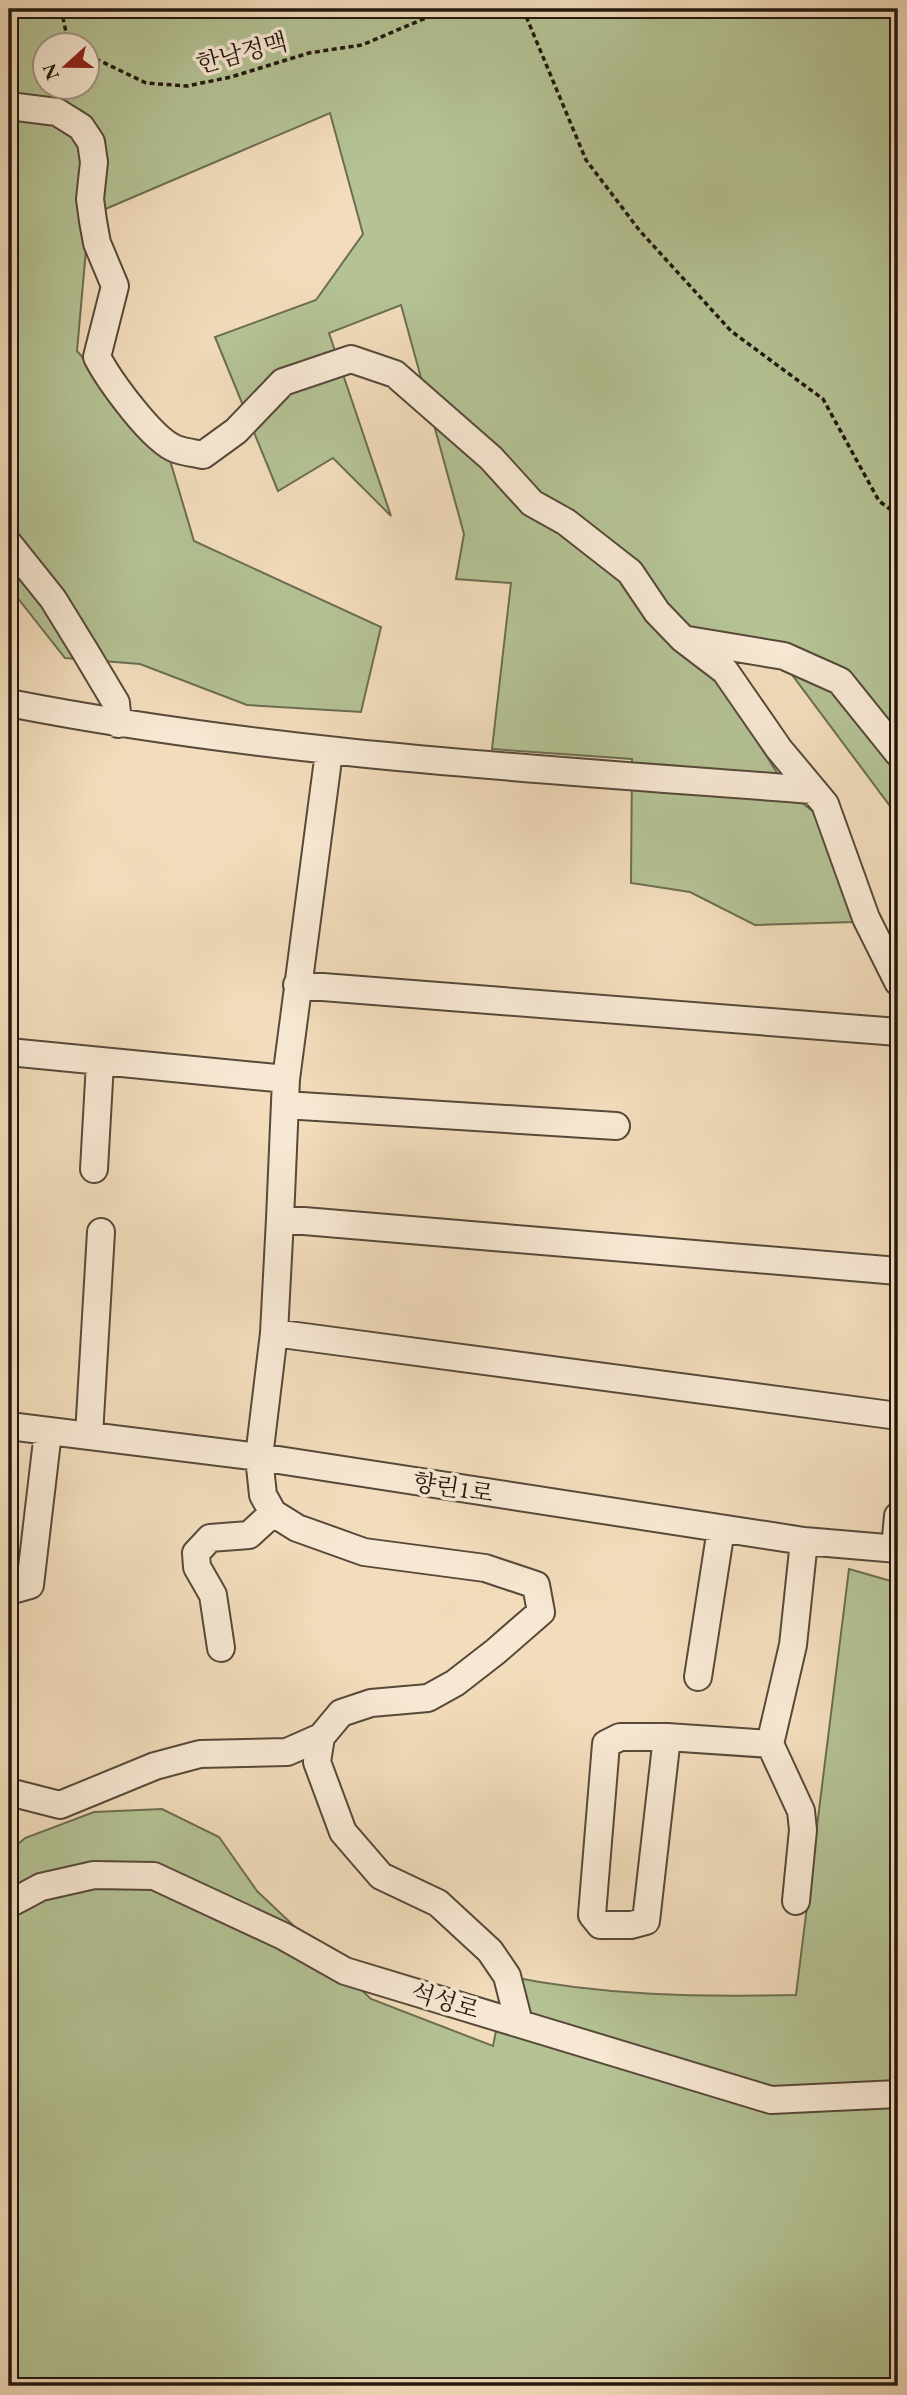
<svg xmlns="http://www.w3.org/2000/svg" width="907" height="2395" font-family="'EB Garamond','Noto Serif KR',serif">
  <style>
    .green { fill: #b4c294; stroke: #6c6d52; stroke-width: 2; fill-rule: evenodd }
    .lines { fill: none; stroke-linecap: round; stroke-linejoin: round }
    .minor-casing { stroke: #57493a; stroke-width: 30 }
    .path { stroke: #23180f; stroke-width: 3.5; stroke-dasharray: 5 3.5; stroke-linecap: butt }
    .minor { stroke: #f7e8d3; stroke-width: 26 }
    .labels { text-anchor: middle; stroke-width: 7; stroke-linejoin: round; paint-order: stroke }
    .street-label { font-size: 24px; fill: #23180f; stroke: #f7e8d3 }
  </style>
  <rect width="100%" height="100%" fill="#f2dcbb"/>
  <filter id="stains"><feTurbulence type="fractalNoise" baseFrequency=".00286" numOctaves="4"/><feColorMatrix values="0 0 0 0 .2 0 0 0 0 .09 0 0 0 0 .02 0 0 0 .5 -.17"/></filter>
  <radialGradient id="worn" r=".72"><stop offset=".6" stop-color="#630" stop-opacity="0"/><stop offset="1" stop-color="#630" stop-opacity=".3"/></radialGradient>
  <path class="green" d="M9,9H898V811L893,810L769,644L688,630L789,792L816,814L853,922L755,925L690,892L631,883L632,759L492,749L511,583L456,579L464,534L401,305L329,333L391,516L333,458L278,491L215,337L316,300L363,234L330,113L89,216L77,351L169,457L194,541L381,627L361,712L247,705L140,664L65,658L9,587ZM46,46H88V88H46Z
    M849,1569L898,1583V2386H9V1852L25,1838L94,1812L162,1809L219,1837L257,1891L371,1999L493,2046L507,1976C605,1996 697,1997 796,1995Z"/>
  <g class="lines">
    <g class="minor-casing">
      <path id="minor" d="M9,106L57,112L81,127L91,142L94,162L90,199L93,221L97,243L115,286L97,357C109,380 152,440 176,449C184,452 194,453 203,455L236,431L283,382L351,359L395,374L491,458L532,503L566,522L630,572L657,612L683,639L725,671L779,749L825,804L866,918L898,982
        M9,544L53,599L85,651L116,703L118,724
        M688,640L784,656L840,681L898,753
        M9,703C275,755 543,769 813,790
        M297,985L898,1032
        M9,1052L286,1079
        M285,1105L616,1126
        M94,1169L100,1063
        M280,1219L286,1079L329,752
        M274,1333L898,1416
        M9,1426L259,1457L804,1541L898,1549
        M89,1435L101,1232
        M895,1548L898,1516
        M9,1591L30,1585L48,1432
        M221,1648L213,1595L197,1567L196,1553L210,1538L249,1535L273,1513
        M698,1677L721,1529
        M667,1737H620L606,1744L592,1915L600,1925H631L646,1921L667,1737L770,1744L793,1645L804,1541
        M770,1744L801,1811L803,1830L796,1901
        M9,1792L60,1805L155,1766L200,1754L287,1752L321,1737
        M9,1904L41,1887L94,1875L154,1876L283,1936L345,1971L771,2100L898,2094
        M519,2023L507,1976L490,1951L438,1903L381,1876L343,1832L317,1762L321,1737L341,1713L371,1703L428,1698L455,1683L495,1652L541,1612L536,1585L485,1568L364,1552L297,1528L273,1513L263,1495L259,1457L274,1333L280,1219L898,1271"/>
    </g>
    <path class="path" d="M61,9L69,46
      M523,9L586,160L640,231L731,331L823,399L879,501L898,515
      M88,55L146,83L187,86L231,77L309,53L362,45L447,9"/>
    <use href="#minor" class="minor"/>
  </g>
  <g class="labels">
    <g class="street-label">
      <text transform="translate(242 53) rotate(-15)" y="8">한남정맥</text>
      <text transform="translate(453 1488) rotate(9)" y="8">향린1로</text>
      <text transform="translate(445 2001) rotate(17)" y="8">석성로</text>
    </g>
  </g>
  <rect width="907" height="2395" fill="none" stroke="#f2dcbb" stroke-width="35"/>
  <rect x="10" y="10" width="886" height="2374" fill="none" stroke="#23180f" stroke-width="3.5"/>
  <rect x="18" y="18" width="872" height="2360" fill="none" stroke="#23180f" stroke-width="2"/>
  <g transform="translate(66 66) rotate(249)"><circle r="33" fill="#f7e8d3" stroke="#a29585" stroke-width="2"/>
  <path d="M0-5L12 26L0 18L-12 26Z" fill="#8f2418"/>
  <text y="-10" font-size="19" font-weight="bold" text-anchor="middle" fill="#23180f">N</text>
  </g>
  <rect width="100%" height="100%" filter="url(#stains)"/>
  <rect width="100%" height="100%" fill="url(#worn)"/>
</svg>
